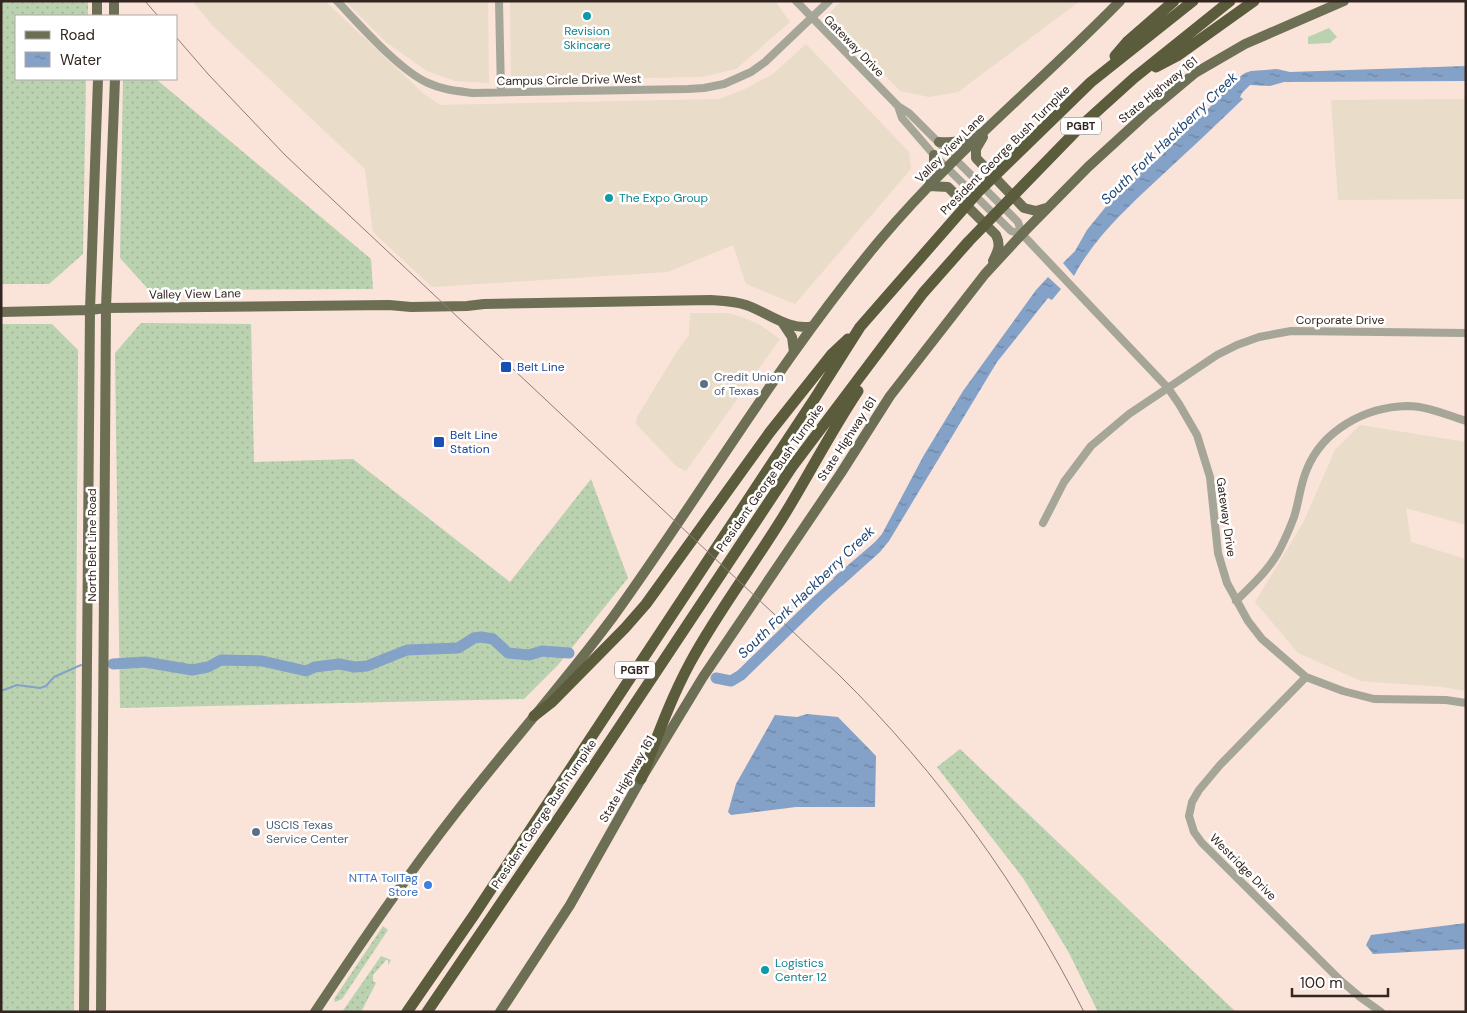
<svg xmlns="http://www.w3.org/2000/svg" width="1467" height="1013" font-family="'DM Sans',sans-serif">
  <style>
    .commercial { fill: #e9dcc9 }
    .grass { fill: url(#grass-dots) }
    .park { fill: #bad2b0 }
    .water { fill: url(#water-ripples) }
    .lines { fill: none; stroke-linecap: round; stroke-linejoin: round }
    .stream { stroke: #84a1c7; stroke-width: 2 }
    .river { stroke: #84a1c7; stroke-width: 11 }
    .minor { stroke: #a5a697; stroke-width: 8 }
    .major { stroke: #6d6f54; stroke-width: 10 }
    .highway { stroke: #5a5c3c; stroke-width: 11 }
    .tram { stroke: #8e7c74; stroke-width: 1 }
    .culture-dot { fill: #0f9aa8; stroke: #fff; stroke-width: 2 }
    .transit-dot { fill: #1a4fb4; stroke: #fff; stroke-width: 2 }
    .service-dot { fill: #5c6f8a; stroke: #fff; stroke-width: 2 }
    .shop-dot { fill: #3f7fe0; stroke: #fff; stroke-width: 2 }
    .labels { text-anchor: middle; stroke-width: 5; stroke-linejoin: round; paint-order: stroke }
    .shield { fill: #fff; stroke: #706662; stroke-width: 1 }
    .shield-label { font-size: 11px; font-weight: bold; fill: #33251f }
    .culture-label { font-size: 12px; fill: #0d838f; stroke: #fff; text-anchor: start }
    .street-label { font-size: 12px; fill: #33251f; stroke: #fff }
    .transit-label { font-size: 12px; fill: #164399; stroke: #fff; text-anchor: start }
    .service-label { font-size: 12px; fill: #4e5e75; stroke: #fff; text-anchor: start }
    .shop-label { font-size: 12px; fill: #366cbe; stroke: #fff; text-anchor: end }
    .water-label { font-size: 14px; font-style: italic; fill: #1c4373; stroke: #fff }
  </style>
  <defs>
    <pattern id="grass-dots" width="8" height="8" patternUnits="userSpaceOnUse" patternTransform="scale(1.25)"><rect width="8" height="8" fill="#bad2b0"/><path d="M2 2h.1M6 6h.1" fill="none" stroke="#a0b497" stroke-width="1.8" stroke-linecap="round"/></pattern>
    <pattern id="water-ripples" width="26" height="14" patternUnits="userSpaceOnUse" patternTransform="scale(1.25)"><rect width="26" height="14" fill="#84a1c7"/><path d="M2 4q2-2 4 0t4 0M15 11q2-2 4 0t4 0" fill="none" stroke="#6d83a1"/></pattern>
  </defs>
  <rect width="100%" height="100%" fill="#fae3d8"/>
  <path class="commercial" d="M192,1H325L424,94L440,105L719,99L745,89L773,74L806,44L909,152L911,169L795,304L746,284L733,245L668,272L432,287L373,232L365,169L214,27Z
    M345,1H488L489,83L455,81L427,71L387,43Z
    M510,1H775L790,22L736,69L702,77L519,80L511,77Z
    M842,1H1080L958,92L929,97L900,91L827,15Z
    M1466,99V199L1338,200L1331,100Z
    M690,313H728L745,318L762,326L780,339L686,471L676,466L636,424L637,417L676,353L689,335Z
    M1360,425L1466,442V525L1406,508L1411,542L1466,559V691L1443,687L1361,681L1298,653L1255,602L1303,523L1335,450Z"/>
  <path class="grass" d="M1,1H88V16H16V79H86L83,254L49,284H1Z
    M123,79H156L371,259L373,289L149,290L120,258Z
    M141,323L251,324L254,462L353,459L510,582L591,479L628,578L558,665L524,699L120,708L115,353Z
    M1,324H52L78,350L74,1012H1Z
    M960,749L1236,1012H1098L1068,951L1023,878L937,767Z
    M383,926L388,930L342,999L335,1002L334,999Z
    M381,956L391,960L388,965V960H386L373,975V981L376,983L361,1012H342Z"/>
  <path class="park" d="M1329,28L1337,37L1330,43L1308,44V37Z"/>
  <path class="water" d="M1466,66V81L1284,82L1270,86L1250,85L1242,93L1240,97L1243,99C1215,126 1187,152 1159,178C1128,207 1094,238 1074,276L1063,263L1075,251L1087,230L1121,188L1157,160L1217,100L1228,85L1245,73L1251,71L1277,69L1290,72Z
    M1048,277L1061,289L1052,300L1048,298L997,362L889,541L880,552L842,586L833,578L875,542L882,534L924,455L963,391L1036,290Z
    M807,714L838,717L876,756L875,807H796L731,815L728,812L736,784L775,715L797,717Z
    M1466,923V949L1373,954L1366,945L1371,935Z"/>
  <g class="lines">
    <path class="stream" d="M1,691L17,685L40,688L46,686L54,677L81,665"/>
    <path class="river" d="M113,664L145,662L192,670L208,667L221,660L262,661L306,671L315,667L339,664L355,667L367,666L407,650L458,648L474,638L481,637L493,639L508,653L529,655L542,651L569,653
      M716,678L731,681L741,675L818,600L849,572"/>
    <path class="minor" d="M337,1C360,25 399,70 428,83C443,90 458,91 473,93L688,89L704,88L724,84L751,72L765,62L829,1
      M499,1L501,92
      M796,1L898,106L909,113L1018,222L1022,234L1168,388L1179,404L1197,435L1210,477L1218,553L1227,583L1248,621L1262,639L1306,677L1343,691L1374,699L1446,700L1466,703
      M898,106L902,118L934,155L1011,231L1022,234
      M1043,523L1064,482L1091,446L1129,414L1217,355L1237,345L1259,337L1291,331L1466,333
      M1236,601C1252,585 1270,569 1280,549C1285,539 1290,528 1294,517C1299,502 1300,485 1307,469C1323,430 1365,407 1407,406C1427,406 1447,415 1466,421
      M1306,677L1220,765L1199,790L1192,802L1189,816L1194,832L1202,843L1340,980L1360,997L1381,1012"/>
    <path class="major" d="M97,1V16
      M114,1V16
      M983,137L976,149V158L1024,208L1036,211L1046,208
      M939,142C954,143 962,142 976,133
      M934,155V171L929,186L948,187L996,235C1001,245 998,251 993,261
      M1,312L90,310L106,308L389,305L411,307L467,306L484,304L711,300C723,301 734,301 746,305C767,312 790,332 813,326
      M782,322L792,337L794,352
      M84,1012L90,310L98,79
      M101,1012L106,308L115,79
      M315,1012C361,943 407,875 458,810C509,745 564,683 613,617C703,492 781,358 880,240C953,153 1041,82 1120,1
      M500,1012L570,905L641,779L703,677L841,473L890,396L985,274L1022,234L1088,167L1146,114L1195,73L1245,44L1344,1"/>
    <path class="highway" d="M1115,56L1127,42L1174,1
      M1156,67L1177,56L1254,1
      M534,716L552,702L625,628L646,604L770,432L832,354L848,339
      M641,779C656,740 670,700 690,663C720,607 760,557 792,502C814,465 834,427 858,391
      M407,1012L474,915L815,398L860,327L979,191L1091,82L1193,1
      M427,1012L573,797L792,467L923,293L969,241L1082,125L1134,78L1230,1"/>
    <path class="tram" d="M145,1L158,16
      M176,37L208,74L285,155L839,675C939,773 1021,888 1084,1012"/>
  </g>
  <g class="culture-dot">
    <circle cx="587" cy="16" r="5"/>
    <circle cx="609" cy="198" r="5"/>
    <circle cx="765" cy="970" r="5"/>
  </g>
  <g class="transit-dot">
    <rect x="500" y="361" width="12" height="12" rx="2.5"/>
    <rect x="433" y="436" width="12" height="12" rx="2.5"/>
  </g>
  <g class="service-dot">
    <circle cx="704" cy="384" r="5"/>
    <circle cx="256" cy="832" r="5"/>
  </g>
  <circle class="shop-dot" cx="428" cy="885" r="5"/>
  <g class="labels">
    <g class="shield">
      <rect x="1061" y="117.5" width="40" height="17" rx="4"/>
      <rect x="615" y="661.5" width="40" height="17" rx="4"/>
    </g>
    <g class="shield-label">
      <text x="1081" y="130">PGBT</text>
      <text x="635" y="674">PGBT</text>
    </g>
    <g class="culture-label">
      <text x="587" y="35" text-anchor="middle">Revision<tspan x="587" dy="14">Skincare</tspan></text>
      <text x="619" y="202">The Expo Group</text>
      <text x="775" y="967">Logistics<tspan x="775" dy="14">Center 12</tspan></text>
    </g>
    <g class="street-label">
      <text transform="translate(854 46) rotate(46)" y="4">Gateway Drive</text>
      <text transform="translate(569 80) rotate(-1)" y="4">Campus Circle Drive West</text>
      <text transform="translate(1158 90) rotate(-39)" y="4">State Highway 161</text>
      <text transform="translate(950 148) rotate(-45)" y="4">Valley View Lane</text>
      <text transform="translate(1005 150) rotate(-45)" y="4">President George Bush Turnpike</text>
      <text transform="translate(195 294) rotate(-1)" y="4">Valley View Lane</text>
      <text x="1340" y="324">Corporate Drive</text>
      <text transform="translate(847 439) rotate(-57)" y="4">State Highway 161</text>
      <text transform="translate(770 478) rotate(-55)" y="4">President George Bush Turnpike</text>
      <text transform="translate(1226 517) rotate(82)" y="4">Gateway Drive</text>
      <text transform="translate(92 545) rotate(-90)" y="4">North Belt Line Road</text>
      <text transform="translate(627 779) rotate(-60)" y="4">State Highway 161</text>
      <text transform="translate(544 814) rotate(-56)" y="4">President George Bush Turnpike</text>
      <text transform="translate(1243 867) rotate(45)" y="4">Westridge Drive</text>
    </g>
    <g class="transit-label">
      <text x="517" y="371">Belt Line</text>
      <text x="450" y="439">Belt Line<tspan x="450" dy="14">Station</tspan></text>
    </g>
    <g class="service-label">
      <text x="714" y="381">Credit Union<tspan x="714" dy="14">of Texas</tspan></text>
      <text x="266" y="829">USCIS Texas<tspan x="266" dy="14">Service Center</tspan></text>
    </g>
    <g class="shop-label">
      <text x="418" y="882">NTTA TollTag<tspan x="418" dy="14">Store</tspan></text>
    </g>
    <g class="water-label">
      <text transform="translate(1169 138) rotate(-44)" y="5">South Fork Hackberry Creek</text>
      <text transform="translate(806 592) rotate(-44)" y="5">South Fork Hackberry Creek</text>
    </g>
  </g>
  <rect width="1467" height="1013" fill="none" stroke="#33251f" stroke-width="5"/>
  <rect x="15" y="15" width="162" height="65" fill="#ffffff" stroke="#ada8a5"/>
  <rect x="25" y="31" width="25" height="8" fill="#6d6f54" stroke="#ada8a5"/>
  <text x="60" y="40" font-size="15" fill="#33251f">Road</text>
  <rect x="25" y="52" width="25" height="15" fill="url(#water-ripples)" stroke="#ada8a5"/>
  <text x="60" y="65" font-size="15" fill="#33251f">Water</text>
  <path d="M1292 988v8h96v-8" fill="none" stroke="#33251f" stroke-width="2.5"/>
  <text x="1300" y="988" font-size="15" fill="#33251f" stroke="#ffffff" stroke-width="4" paint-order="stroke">100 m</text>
</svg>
